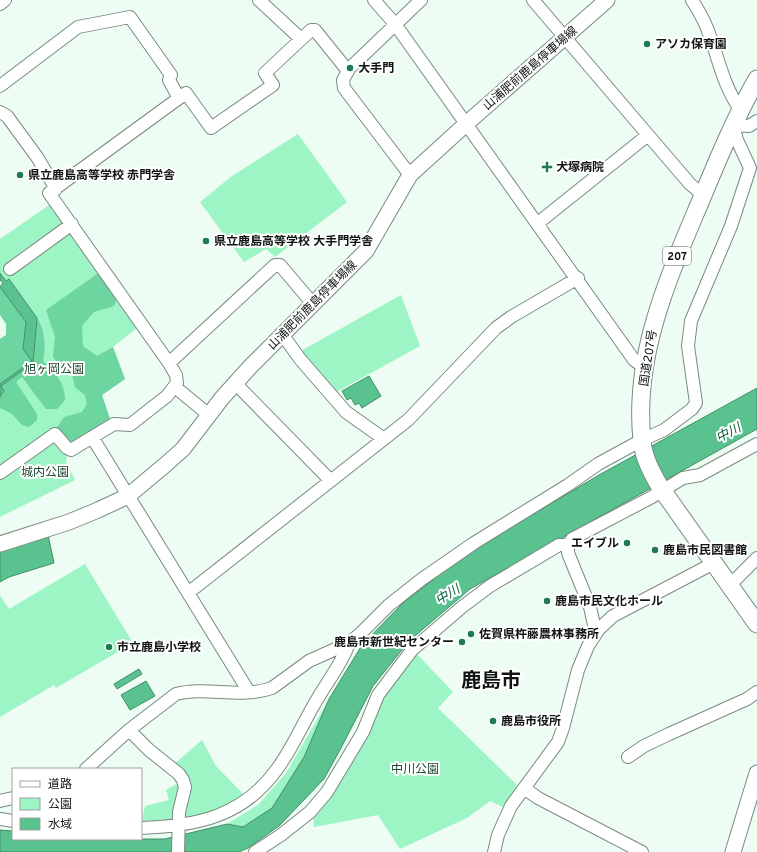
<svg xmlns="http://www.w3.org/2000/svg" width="757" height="852" font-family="Overpass,'Noto Sans JP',sans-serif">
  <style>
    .green { fill: #9df4c4 }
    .forest { fill: #6dd5a0 }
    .water { fill: #5ac28e; stroke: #448e69 }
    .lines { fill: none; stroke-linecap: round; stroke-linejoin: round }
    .minor-casing { stroke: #7b8a81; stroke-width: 14 }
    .major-casing { stroke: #7b8a81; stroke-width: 17 }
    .highway-casing { stroke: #7b8a81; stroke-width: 19 }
    .minor { stroke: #fff; stroke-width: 12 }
    .major { stroke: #fff; stroke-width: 15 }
    .highway { stroke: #fff; stroke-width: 17 }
    .poi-dot { fill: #1c7b52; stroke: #fff; stroke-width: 1.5 }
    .labels { text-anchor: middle; stroke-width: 4; stroke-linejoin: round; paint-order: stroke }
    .shield { fill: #fff; stroke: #585b59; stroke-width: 1 }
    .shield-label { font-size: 11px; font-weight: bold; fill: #101512 }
    .poi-label { font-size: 12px; font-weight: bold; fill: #101512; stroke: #fff; text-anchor: start }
    .street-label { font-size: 12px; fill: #101512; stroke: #fff }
    .park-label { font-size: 12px; fill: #1c4832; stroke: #fff }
    .water-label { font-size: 13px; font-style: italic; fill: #045a39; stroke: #fff }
    .town-label { font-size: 20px; font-weight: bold; fill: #101512; stroke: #fff }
  </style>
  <rect width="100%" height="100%" fill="#edfdf3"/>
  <path class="green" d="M298,134L347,202L275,257L266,249L244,262L200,202L232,176Z
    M52,203L138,327L113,347L125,379L102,395L110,419L72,446L62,432L56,429L0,468V339L31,319L0,278V239Z
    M401,295L420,346L333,394L299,352Z
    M55,440L67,456L66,462L75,480L0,517V479Z
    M85,564L133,643L56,688L54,685L0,717V595L9,609Z
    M415,652L453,692L438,708L517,785L503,807L490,801L467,818L400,849L378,815L314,827L313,815L380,697Z
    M329,699L304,757L272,808L243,827L227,824L258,805L286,773Z
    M202,740L216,766L245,796L202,818L141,825L145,806L169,800L166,790L185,779L173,765Z"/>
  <path class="forest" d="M100,272L118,297L114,306L94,312L82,326L83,346L97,356L113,347L125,379L102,395L110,419L72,446L62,432L56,429L64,417L82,412L87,404L85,395L75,387L71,371L61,368L53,357L55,337L46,310Z
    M0,287L26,322L23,349L32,361L0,384V339L6,335V324L0,315Z
    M37,318C45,329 46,347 43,361C55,372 65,383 65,400L57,409H46L22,377L16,382L37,414V420L29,427L22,425L12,414L0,408V397L3,395L1,386L33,363Z"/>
  <path class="water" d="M0,273L6,281L9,279L37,318L33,363L1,386L4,391L0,397V384L32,361L23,349L26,322L0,287L3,283L0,280Z
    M369,376L381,396L362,408L359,403L355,405L351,398L347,400L342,391Z
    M757,388V429L470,589L409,641L373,686L341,748L324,779L279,826L248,848L239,852H0V830L13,831V839H165L227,824L243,827L272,808L304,757L329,699L362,645L403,603L463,556L599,475Z
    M48,535L54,563L9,577L0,582V551Z
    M139,669L142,674L117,689L114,684Z
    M146,681L155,696L130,710L121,695Z"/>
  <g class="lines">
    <g class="minor-casing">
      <path id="minor" d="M259,0L301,39
        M374,0L395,24L634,360L645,368
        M533,0L648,135L690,184L703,195
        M692,0C699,11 706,24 710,36C719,61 724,87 740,109
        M0,4L5,0
        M352,66L421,0
        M349,69L343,80L344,88L410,175
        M0,86L78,27L130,17L171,75L169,80L179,98
        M0,112L7,116L37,157L56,189
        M538,223L648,135
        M10,269L72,224
        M282,334L300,359L346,412L384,439
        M169,363L275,265H280L313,304
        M235,383L331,481
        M175,387L209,415
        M92,437L249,692
        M0,473L55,434L67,448L71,450L114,424L130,425L167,396L177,383L176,375L169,363L49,193L186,93L211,128L273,85L265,73L311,30H315L348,71
        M730,585L757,558
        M188,593L408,420L496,328L511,317L578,278
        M599,629L594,625L590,607L568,553V545L572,539L652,497L683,478L700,475L757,444
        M129,730L149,750L179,774L183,780L185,787L179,812L178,852
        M628,757L644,746L669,734L747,699L757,692
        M86,769L129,730L176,694C207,686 241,699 272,688L309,661L349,643L360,634L389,605L422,579L474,543L568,485L598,464L642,440L664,430L692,409L696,403L688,346L691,321L731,226L750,168L737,140L733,125L749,126L757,121
        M524,788L538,798L642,852
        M0,801L13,798
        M0,819L13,821
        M141,828C196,826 243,817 277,769C292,749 302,725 315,703C326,683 342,664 349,643
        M255,852L281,835L310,812L327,792L363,732L378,695L412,650L462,607L490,586L559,545H568
        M494,852L498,835L511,806L558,742L563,728L578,670L588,646L599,629L613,616L714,563"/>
    </g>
    <g class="major-casing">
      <path id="major" d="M0,544L69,522L98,510L128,496L165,465L183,449L222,398L250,367L366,251L410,175L466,124L607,0
        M733,852L757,773"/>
    </g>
    <g class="highway-casing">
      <path id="highway" d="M757,79C735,118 718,159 701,200C669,276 633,355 642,440C643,457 652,473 660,487L757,624"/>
    </g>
    <use href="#minor" class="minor"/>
    <use href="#major" class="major"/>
    <use href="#highway" class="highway"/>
  </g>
  <g class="poi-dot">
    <circle cx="647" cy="44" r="4"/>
    <circle cx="350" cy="68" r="4"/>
    <path d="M545 161h4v4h4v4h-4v4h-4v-4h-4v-4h4z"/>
    <circle cx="20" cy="175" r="4"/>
    <circle cx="206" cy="241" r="4"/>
    <circle cx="627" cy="543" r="4"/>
    <circle cx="655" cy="550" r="4"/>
    <circle cx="547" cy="601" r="4"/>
    <circle cx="471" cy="634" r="4"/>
    <circle cx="462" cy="642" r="4"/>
    <circle cx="109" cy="647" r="4"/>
    <circle cx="493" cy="721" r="4"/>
  </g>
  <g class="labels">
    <rect class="shield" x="663" y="247" width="28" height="18" rx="3"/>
    <g class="shield-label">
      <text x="677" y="260">207</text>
    </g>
    <g class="poi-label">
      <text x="655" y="48">アソカ保育園</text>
      <text x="358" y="72">大手門</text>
      <text x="556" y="171">犬塚病院</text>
      <text x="28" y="179">県立鹿島高等学校 赤門学舎</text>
      <text x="214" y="245">県立鹿島高等学校 大手門学舎</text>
      <text x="619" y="547" text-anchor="end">エイブル</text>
      <text x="663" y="554">鹿島市民図書館</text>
      <text x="555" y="605">鹿島市民文化ホール</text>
      <text x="479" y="638">佐賀県杵藤農林事務所</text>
      <text x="454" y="646" text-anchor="end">鹿島市新世紀センター</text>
      <text x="117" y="651">市立鹿島小学校</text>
      <text x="501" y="725">鹿島市役所</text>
    </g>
    <g class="street-label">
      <text transform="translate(530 68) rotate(-41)" y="4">山浦肥前鹿島停車場線</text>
      <text transform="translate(312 305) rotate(-45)" y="4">山浦肥前鹿島停車場線</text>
      <text transform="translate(648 358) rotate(-81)" y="4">国道207号</text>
    </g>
    <g class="park-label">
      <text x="54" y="373">旭ヶ岡公園</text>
      <text x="45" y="476">城内公園</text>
      <text x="415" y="773">中川公園</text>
    </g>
    <g class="water-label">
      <text transform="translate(728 432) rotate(-28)" y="5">中川</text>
      <text transform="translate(447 594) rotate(-31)" y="5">中川</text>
    </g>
    <g class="town-label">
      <text x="491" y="687">鹿島市</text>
    </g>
  </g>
  <rect x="12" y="768" width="130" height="72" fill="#ffffff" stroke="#9fa1a0"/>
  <rect x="20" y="781" width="20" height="6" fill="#ffffff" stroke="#9fa1a0"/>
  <text x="48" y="788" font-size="12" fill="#101512">道路</text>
  <rect x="20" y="798" width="20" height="12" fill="#9df4c4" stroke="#9fa1a0"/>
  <text x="48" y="808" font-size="12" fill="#101512">公園</text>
  <rect x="20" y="818" width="20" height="12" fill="#5ac28e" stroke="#9fa1a0"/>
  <text x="48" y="828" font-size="12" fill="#101512">水域</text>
</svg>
